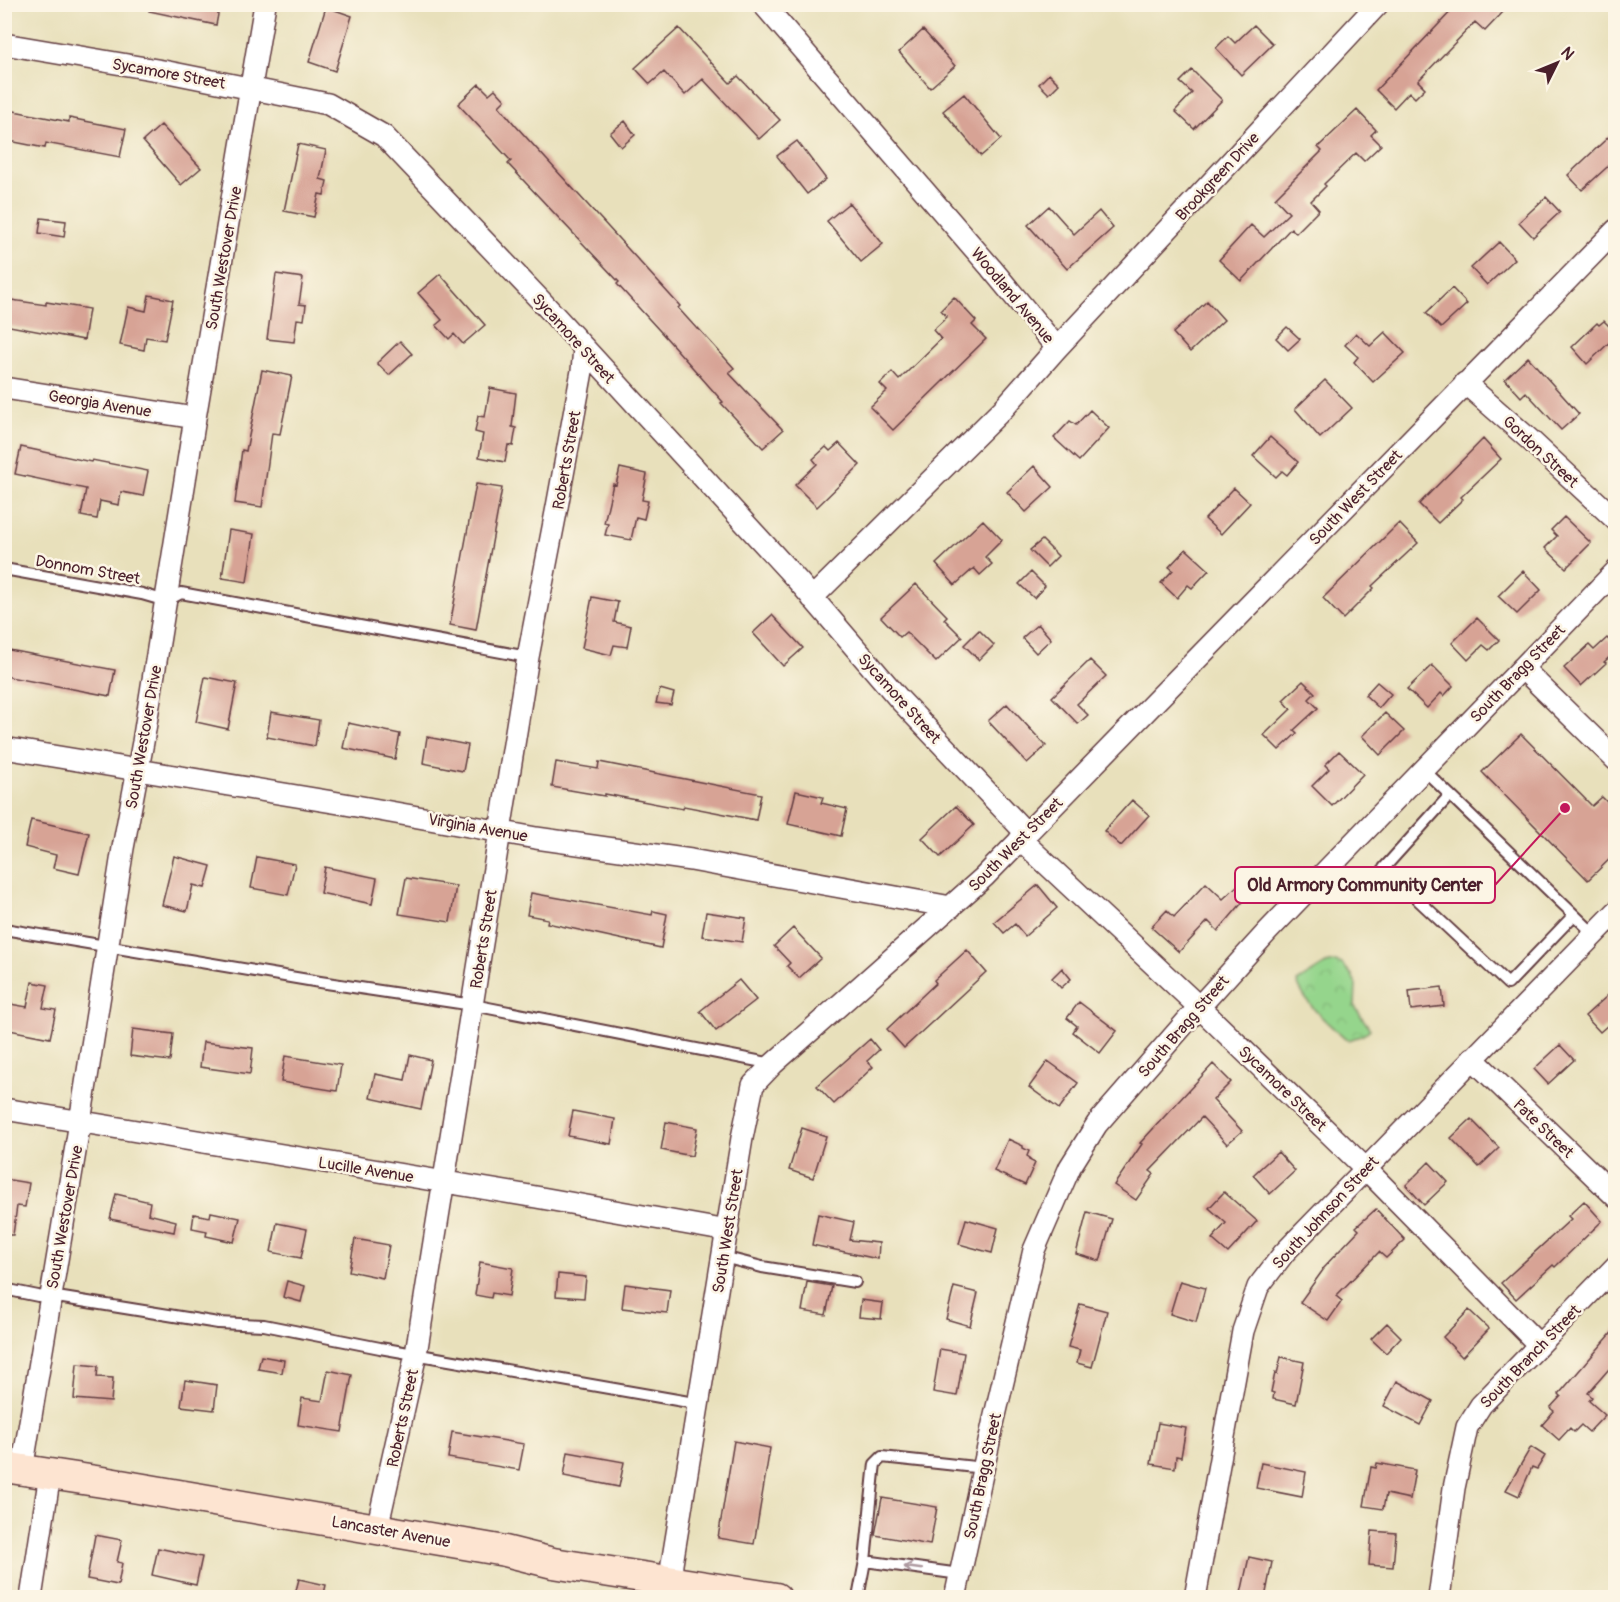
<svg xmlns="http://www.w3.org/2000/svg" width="1620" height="1602" font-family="Pangolin,sans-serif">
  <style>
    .park { fill: url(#park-crowns); stroke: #707a5c; stroke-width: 1.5 }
    .building { fill: #d7a395 }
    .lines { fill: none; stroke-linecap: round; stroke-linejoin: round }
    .lane-casing { stroke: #623c41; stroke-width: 14 }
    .street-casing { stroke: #623c41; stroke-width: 24 }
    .secondary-casing { stroke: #623c41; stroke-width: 33 }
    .lane { stroke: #fff; stroke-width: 10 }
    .street { stroke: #fff; stroke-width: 21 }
    .secondary { stroke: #fde4d1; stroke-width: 30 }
    .oneway { stroke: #ae9aa0 }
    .labels { text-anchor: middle; stroke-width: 5; stroke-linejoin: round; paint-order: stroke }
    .street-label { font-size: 16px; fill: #4a1f2b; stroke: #fcf5e5 }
    .leader { fill: none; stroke: #c2185b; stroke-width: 2 }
    .callout-dot { fill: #c2185b; stroke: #fcf5e5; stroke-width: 2 }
    .callout { fill: #fcf5e5; stroke: #c2185b; stroke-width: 2 }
    .callout-label { font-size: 18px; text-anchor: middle; font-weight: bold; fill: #4a1f2b }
  </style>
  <defs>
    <pattern id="park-crowns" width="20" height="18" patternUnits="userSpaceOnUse" patternTransform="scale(1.5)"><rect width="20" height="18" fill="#95d58c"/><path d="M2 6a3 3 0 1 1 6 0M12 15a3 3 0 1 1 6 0" fill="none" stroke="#82b679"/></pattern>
  </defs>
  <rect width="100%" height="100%" fill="#fcf5e5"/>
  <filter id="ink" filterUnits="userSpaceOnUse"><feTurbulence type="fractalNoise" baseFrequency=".0167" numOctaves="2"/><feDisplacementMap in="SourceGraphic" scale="12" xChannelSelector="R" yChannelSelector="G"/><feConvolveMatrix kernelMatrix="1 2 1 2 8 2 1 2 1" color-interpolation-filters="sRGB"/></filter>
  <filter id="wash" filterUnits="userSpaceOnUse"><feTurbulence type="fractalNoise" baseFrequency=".008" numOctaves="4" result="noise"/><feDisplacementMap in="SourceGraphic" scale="24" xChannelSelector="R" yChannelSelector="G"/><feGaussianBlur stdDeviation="1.35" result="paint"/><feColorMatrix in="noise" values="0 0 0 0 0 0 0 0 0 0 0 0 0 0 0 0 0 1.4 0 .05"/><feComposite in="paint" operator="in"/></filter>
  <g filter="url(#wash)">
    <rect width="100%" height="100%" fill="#e8e0bb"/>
    <path class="park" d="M1335,962L1342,964L1352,975L1356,985L1355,1007L1370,1029L1363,1035L1349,1040L1345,1039C1327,1022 1306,1006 1297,982L1326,964Z"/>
    <g id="blocks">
      <path class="building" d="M150,4H220L216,25L149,11Z
        M1458,4H1494L1503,12L1485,31L1475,22L1418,81L1425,88L1415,98L1409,92L1394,108L1376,90Z
        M326,7L352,16L335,71L309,62Z
        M1254,25L1273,44L1241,75L1216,48L1228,36L1235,43Z
        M679,28L730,83L738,76L780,120L759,139L703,79L685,95L664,72L650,84L635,68Z
        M923,30L955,66L930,88L899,52Z
        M1192,70L1222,100L1194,129L1175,111L1192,93L1180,82Z
        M1049,74L1059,84L1049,94L1039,84Z
        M479,84L489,94L495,89L505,100L499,106L515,125L680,306L678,308L697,329L698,328L734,368L729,373L783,430L763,448L721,403L723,402L670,342L617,284L619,282L508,164L511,161L458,104Z
        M964,94L1001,139L981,156L943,111Z
        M4,109L69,122V118L126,129L120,157L46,143L45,148L4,140Z
        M1357,110L1376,130L1371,135L1381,145L1364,161L1356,153L1324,184L1326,186L1311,201L1319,210L1296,233L1291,228L1241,281L1219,260L1251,225L1264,237L1289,213L1275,198L1322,151L1318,147Z
        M625,121L635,135L621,147L610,133Z
        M161,125L201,168L181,185L143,141Z
        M1616,130V159L1582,190L1568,175Z
        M797,141L826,179L807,194L777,156Z
        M298,144L326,150L320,179L327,181L324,195L319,194L314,217L284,211Z
        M1546,197L1560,212L1533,237L1519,222Z
        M849,203L883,244L861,262L827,221Z
        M1049,206L1074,234L1099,211L1113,228L1067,269L1028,225Z
        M41,218L66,221L64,237L39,233Z
        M1499,242L1515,259L1487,285L1471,268Z
        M276,274L303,278L299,304L306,305L304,320L297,319L294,342L267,339Z
        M440,274L485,325L463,344L454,334L449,339L436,325L442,320L418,293Z
        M1452,288L1467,304L1441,328L1426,313Z
        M149,295L173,300L165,340L146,337L144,350L120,345L128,307L146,311Z
        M954,297L976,321L972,325L986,339L893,430L870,407L887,391L880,384L892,372L899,380L941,339L933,330L947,317L941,310Z
        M4,299L46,305V302L89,309L84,340L4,325Z
        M1207,301L1224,320L1190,352L1173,333Z
        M1604,321L1616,333V336L1587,364L1572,347L1597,323L1599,325Z
        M1287,327L1300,339L1288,350L1276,338Z
        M1385,332L1405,353L1373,382L1354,362L1358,357L1345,345L1356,333L1370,346Z
        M400,341L412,354L389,375L377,363Z
        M1528,357L1579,414L1561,430L1526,392L1521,397L1505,379Z
        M262,370L292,376L280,434L272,433L262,507L235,503L242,450L246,451Z
        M1325,380L1352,408L1320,438L1295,409Z
        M490,388L516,393L512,427L516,428L513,446L508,445L505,462L479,457L483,434L475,432L478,416L485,417Z
        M1090,410L1109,428L1079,461L1054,438L1070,421L1076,425Z
        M1270,437L1298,462L1287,475L1282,471L1276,477L1253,456Z
        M1483,439L1501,459L1461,497L1463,499L1438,523L1419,504Z
        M839,443L860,465L817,507L795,485L817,464L813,459L826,447L830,451Z
        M21,447L91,462L92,460L148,471L143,496L121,492L119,505L100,501L97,519L81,516L86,489L15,474Z
        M1034,466L1053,487L1026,512L1007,492Z
        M620,468L647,474L642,500L648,501L644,519L636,517L631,540L605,535L608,524L604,523L613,484L616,485Z
        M476,484L502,488L476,630L450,625Z
        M1234,488L1250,503L1221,534L1205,519Z
        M1564,517L1591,543L1566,568L1545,548L1557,536L1551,530Z
        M983,520L1002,540L985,557L992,564L980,575L974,568L955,585L936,564Z
        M1399,523L1418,543L1372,586L1374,588L1343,619L1323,598Z
        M229,530L254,534L247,582L222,578Z
        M1042,540L1058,556L1047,567L1030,550Z
        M1186,549L1209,570L1192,588L1188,585L1177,598L1161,583L1173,570L1169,567Z
        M1523,571L1541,590L1517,614L1498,596Z
        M1031,572L1045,586L1034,598L1019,584Z
        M916,584L947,616L944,619L962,637L936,662L906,632L900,637L881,617Z
        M592,597L618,602L614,622L631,626L627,647L614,645L611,655L582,648Z
        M772,615L803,648L783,666L753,633Z
        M1477,618L1499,640L1489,650L1483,645L1468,660L1452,643Z
        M1038,624L1051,639L1036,653L1022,638Z
        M979,630L994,645L979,660L964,645Z
        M1607,638L1616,647V651L1604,662L1606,663L1581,686L1564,668L1589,645L1594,650Z
        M4,649L115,670L110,696L4,676Z
        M1090,660L1106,676L1077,704L1088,715L1078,724L1052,697Z
        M1432,665L1453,686L1444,696L1441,693L1427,708L1407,689Z
        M205,677L237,683L228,729L196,722Z
        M1303,681L1315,693L1309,699L1318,708L1294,730L1297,733L1279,750L1264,735L1291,709L1283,700Z
        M1377,682L1391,694L1379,708L1365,695Z
        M660,689L674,693L671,705L656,703Z
        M1007,704L1046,746L1027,763L988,721Z
        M271,712L319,720L315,746L267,737Z
        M1385,713L1404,731L1380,755L1362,736Z
        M348,723L400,734L395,759L343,748Z
        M1521,734L1592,806L1602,797L1616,811V853L1588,880L1482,772Z
        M427,737L468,745L463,771L423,763Z
        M1339,751L1363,774L1332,806L1312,786L1329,769L1325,765Z
        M556,762L598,769L599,762L761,794L756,820L684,806L683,809L605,794V796L552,787Z
        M796,791L823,797L821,803L847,809L841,836L788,824Z
        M1132,800L1149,815L1121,846L1104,831Z
        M956,806L974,825L940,857L922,838Z
        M31,820L89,833L79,874L53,868L56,855L25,847Z
        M174,856L211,866L205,888L193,885L187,911L162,905Z
        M257,857L295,864L288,895L251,888Z
        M325,867L377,878L372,904L320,893Z
        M406,878L456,886L450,922L399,914Z
        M1206,883L1223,899L1237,886L1247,897L1218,931L1208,921L1179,952L1151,927L1167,910L1174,917Z
        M1038,885L1057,908L1025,936L1015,924L1004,933L994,922Z
        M531,893L652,915L653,911L667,914L661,948L547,923L548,919L527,915Z
        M706,912L746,918L742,942L702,936Z
        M793,928L821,958L799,978L787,966L790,963L774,946Z
        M967,950L986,972L904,1048L887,1029L936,983L934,980Z
        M1062,968L1071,979L1061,988L1052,978Z
        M739,980L756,1000L716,1031L700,1011Z
        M32,982L48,985L43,1008L56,1010L50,1038L4,1029V1003L27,1007Z
        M1442,987L1444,1006L1411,1010L1409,991Z
        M1616,988V1018L1600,1032L1585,1016Z
        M1079,1002L1117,1031L1100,1053L1073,1032L1077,1026L1067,1018Z
        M133,1029L173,1034L170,1061L130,1056Z
        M870,1039L879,1050L867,1061L873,1067L834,1104L817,1086Z
        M203,1042L253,1048L250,1074L200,1067Z
        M1560,1045L1574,1060L1548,1084L1534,1069Z
        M410,1055L431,1060L421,1109L370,1098L375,1074L405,1080Z
        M285,1056L341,1065L337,1091L281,1082Z
        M1048,1061L1078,1083L1059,1109L1029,1087Z
        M1213,1064L1231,1082L1213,1100L1242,1131L1227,1144L1202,1117L1150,1171L1154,1174L1136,1200L1114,1185L1142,1144L1140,1143Z
        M573,1111L615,1119L611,1144L568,1136Z
        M1471,1119L1499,1148L1479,1167L1451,1138Z
        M666,1122L697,1128L692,1156L661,1150Z
        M802,1128L826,1136L813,1178L789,1170Z
        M1008,1139L1023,1146V1148L1029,1151L1027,1156L1030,1158L1029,1160L1035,1163L1025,1185L994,1171Z
        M1278,1152L1295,1171L1270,1194L1253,1175Z
        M1429,1162L1448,1182L1424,1205L1406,1185Z
        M4,1179L29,1183L25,1207L17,1206L13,1235H4Z
        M1224,1192L1257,1221L1228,1253L1212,1239L1226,1223L1209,1208Z
        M116,1194L150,1202L148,1214L176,1221L174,1232L110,1219Z
        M1584,1201L1602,1221L1555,1267L1553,1265L1516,1299L1501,1283L1571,1219L1568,1216Z
        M1376,1209L1405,1240L1386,1258L1379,1252L1336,1296L1342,1301L1328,1321L1300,1302L1323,1270L1322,1269L1359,1230L1356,1227Z
        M211,1212L240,1218L234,1242L206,1236L207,1231L192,1228L194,1214L210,1217Z
        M1087,1212L1112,1219L1100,1261L1076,1254Z
        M818,1214L854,1222L850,1240L879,1243L878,1259L812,1245Z
        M966,1219L998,1228L992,1253L959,1244Z
        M277,1223L307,1229L301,1258L271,1252Z
        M355,1239L389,1245L383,1278L349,1271Z
        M480,1262L513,1268L509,1296L492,1293L491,1298L475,1295Z
        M558,1274L586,1277L584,1298L556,1296Z
        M287,1281L305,1286L301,1302L283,1297Z
        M1180,1281L1205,1288L1196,1322L1170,1314Z
        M807,1282L832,1286L826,1315L802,1311Z
        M625,1284L670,1290L667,1313L622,1308Z
        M954,1287L978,1293L970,1326L946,1319Z
        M861,1300L883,1303L881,1319L859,1317Z
        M1080,1304L1107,1311L1092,1367L1077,1363L1080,1350L1068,1347Z
        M1469,1310L1489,1329L1462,1357L1443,1337Z
        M1387,1323L1401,1337L1386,1353L1371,1339Z
        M1616,1328V1361L1588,1393L1592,1397L1589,1401L1605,1415L1589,1432L1581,1425L1574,1432L1570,1428L1559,1440L1542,1425L1554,1411L1550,1408L1561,1396L1559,1394Z
        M940,1349L964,1353L957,1396L933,1392Z
        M261,1356L284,1360L282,1373L258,1369Z
        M1281,1357L1304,1362L1296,1404L1273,1399L1274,1393L1271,1392L1275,1373L1277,1374Z
        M77,1364L98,1366L97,1377L113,1378L111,1402L74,1399Z
        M328,1370L352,1375L342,1432L298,1425L302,1398L322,1401Z
        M185,1380L217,1385L214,1410L181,1406Z
        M1397,1381L1433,1401L1420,1425L1384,1406Z
        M1158,1423L1186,1428L1181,1457L1176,1456L1175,1468L1151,1464Z
        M452,1432L524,1444L519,1470L448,1458Z
        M734,1441L770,1448L754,1544L718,1538Z
        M1531,1447L1545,1456L1537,1469L1532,1467L1519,1496L1506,1490Z
        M568,1452L624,1462L619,1487L564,1476Z
        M1261,1463L1306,1472L1302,1497L1256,1488Z
        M1377,1463L1415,1470L1410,1499L1386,1494L1383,1509L1364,1506L1371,1467L1376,1468Z
        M882,1498L937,1507L930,1545L875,1535Z
        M1372,1531L1396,1533L1393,1567L1369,1565Z
        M95,1535L122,1540L117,1562L122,1563L118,1585L87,1579Z
        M158,1548L202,1557L196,1585L152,1575Z
        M1249,1557L1272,1562L1265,1598H1240Z
        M299,1579L326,1585L323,1598H294Z"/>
    </g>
  </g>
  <g filter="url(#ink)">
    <use href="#blocks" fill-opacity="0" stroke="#623c41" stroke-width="1.5"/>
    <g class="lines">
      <g class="lane-casing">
        <path id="lane" d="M4,569L142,594L166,601L181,593L528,657
          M1424,770L1594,934
          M1450,795L1384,868L1508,984L1574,915
          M4,929L320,982L473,1005L773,1064
          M723,1257L762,1267L855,1282
          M4,1289L38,1296L63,1298L218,1323L264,1325L380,1348L700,1404
          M865,1561L960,1574
          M858,1598L865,1561L874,1472L875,1464L882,1457L984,1468"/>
      </g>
      <g class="street-casing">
        <path id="street" d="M763,4L991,268L1057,348
          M4,44L163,71L328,104L384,136L544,304L798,581L900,700L1026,833
          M1465,383L1529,439L1616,520
          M4,388L195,418
          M812,598L1003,409L1057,348L1378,4
          M1522,668L1616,760
          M4,748L345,804L536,838L691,860L951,907
          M1020,839L1199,1007L1365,1168L1539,1345
          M1472,1058L1616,1197
          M4,1109L536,1197L728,1231
          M22,1470L80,1122L123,848L143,742L195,418L265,4
          M377,1529L416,1354L528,657L557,507L582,371L584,348
          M671,1581L672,1564L742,1138L753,1085L773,1064L984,877L1616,230
          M31,1598L50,1474
          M955,1598L993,1424L1034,1250L1070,1167L1097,1124L1199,1007L1268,931L1616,571
          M1195,1598L1243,1331L1258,1287L1284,1253L1616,912
          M1439,1598L1454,1488L1467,1427L1481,1405L1616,1266"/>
      </g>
      <g class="secondary-casing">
        <path id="secondary" d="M4,1467L109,1483L505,1551L553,1563L776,1598"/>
      </g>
      <use href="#lane" class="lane"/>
      <use href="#street" class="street"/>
      <use href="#secondary" class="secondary"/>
    </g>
    <defs><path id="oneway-shaft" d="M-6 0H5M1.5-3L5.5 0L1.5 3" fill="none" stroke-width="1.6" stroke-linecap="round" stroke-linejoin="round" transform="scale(1.5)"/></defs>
    <use class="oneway" href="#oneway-shaft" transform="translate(913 1568) rotate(-172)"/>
  </g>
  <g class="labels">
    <g class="street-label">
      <text transform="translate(169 73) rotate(10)" y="6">Sycamore Street</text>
      <text transform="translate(1217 176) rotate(-47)" y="6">Brookgreen Drive</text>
      <text transform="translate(223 258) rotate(-80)" y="6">South Westover Drive</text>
      <text transform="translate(1013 295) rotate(50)" y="6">Woodland Avenue</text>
      <text transform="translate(574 338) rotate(48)" y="6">Sycamore Street</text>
      <text transform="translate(100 403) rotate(9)" y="6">Georgia Avenue</text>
      <text transform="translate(1541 451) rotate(43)" y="6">Gordon Street</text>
      <text transform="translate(566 460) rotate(-80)" y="6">Roberts Street</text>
      <text transform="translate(1355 497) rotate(-46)" y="6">South West Street</text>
      <text transform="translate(88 569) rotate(10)" y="6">Donnom Street</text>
      <text transform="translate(1517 673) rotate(-46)" y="6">South Bragg Street</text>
      <text transform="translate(900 698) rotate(48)" y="6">Sycamore Street</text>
      <text transform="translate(143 737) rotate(-80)" y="6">South Westover Drive</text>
      <text transform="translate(478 827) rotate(10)" y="6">Virginia Avenue</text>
      <text transform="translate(1015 844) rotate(-45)" y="6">South West Street</text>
      <text transform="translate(483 939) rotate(-81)" y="6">Roberts Street</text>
      <text transform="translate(1183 1026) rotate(-49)" y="6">South Bragg Street</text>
      <text transform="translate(1283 1088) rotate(44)" y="6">Sycamore Street</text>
      <text transform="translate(1544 1128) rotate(44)" y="6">Pate Street</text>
      <text transform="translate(366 1169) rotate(9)" y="6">Lucille Avenue</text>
      <text transform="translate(1325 1212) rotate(-47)" y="6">South Johnson Street</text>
      <text transform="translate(64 1217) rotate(-80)" y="6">South Westover Drive</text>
      <text transform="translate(727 1231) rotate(-81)" y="6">South West Street</text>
      <text transform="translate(1530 1356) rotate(-46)" y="6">South Branch Street</text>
      <text transform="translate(402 1418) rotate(-78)" y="6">Roberts Street</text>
      <text transform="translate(982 1476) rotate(-78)" y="6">South Bragg Street</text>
      <text transform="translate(391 1531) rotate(10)" y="6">Lancaster Avenue</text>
    </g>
  </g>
  <path class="leader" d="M1565 808L1495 885"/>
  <circle class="callout-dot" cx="1565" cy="808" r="6"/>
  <rect class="callout" x="1235" y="867" width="260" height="36" rx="6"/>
  <g class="callout-label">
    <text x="1365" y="891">Old Armory Community Center</text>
  </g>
  <rect width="1620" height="1602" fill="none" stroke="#fcf5e5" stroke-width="24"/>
  <g transform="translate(1557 63) rotate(47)" stroke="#fcf5e5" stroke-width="4.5" paint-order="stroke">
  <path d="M0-4.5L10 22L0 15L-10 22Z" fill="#4a1f2b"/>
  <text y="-9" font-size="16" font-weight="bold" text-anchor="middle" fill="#4a1f2b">N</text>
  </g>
</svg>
